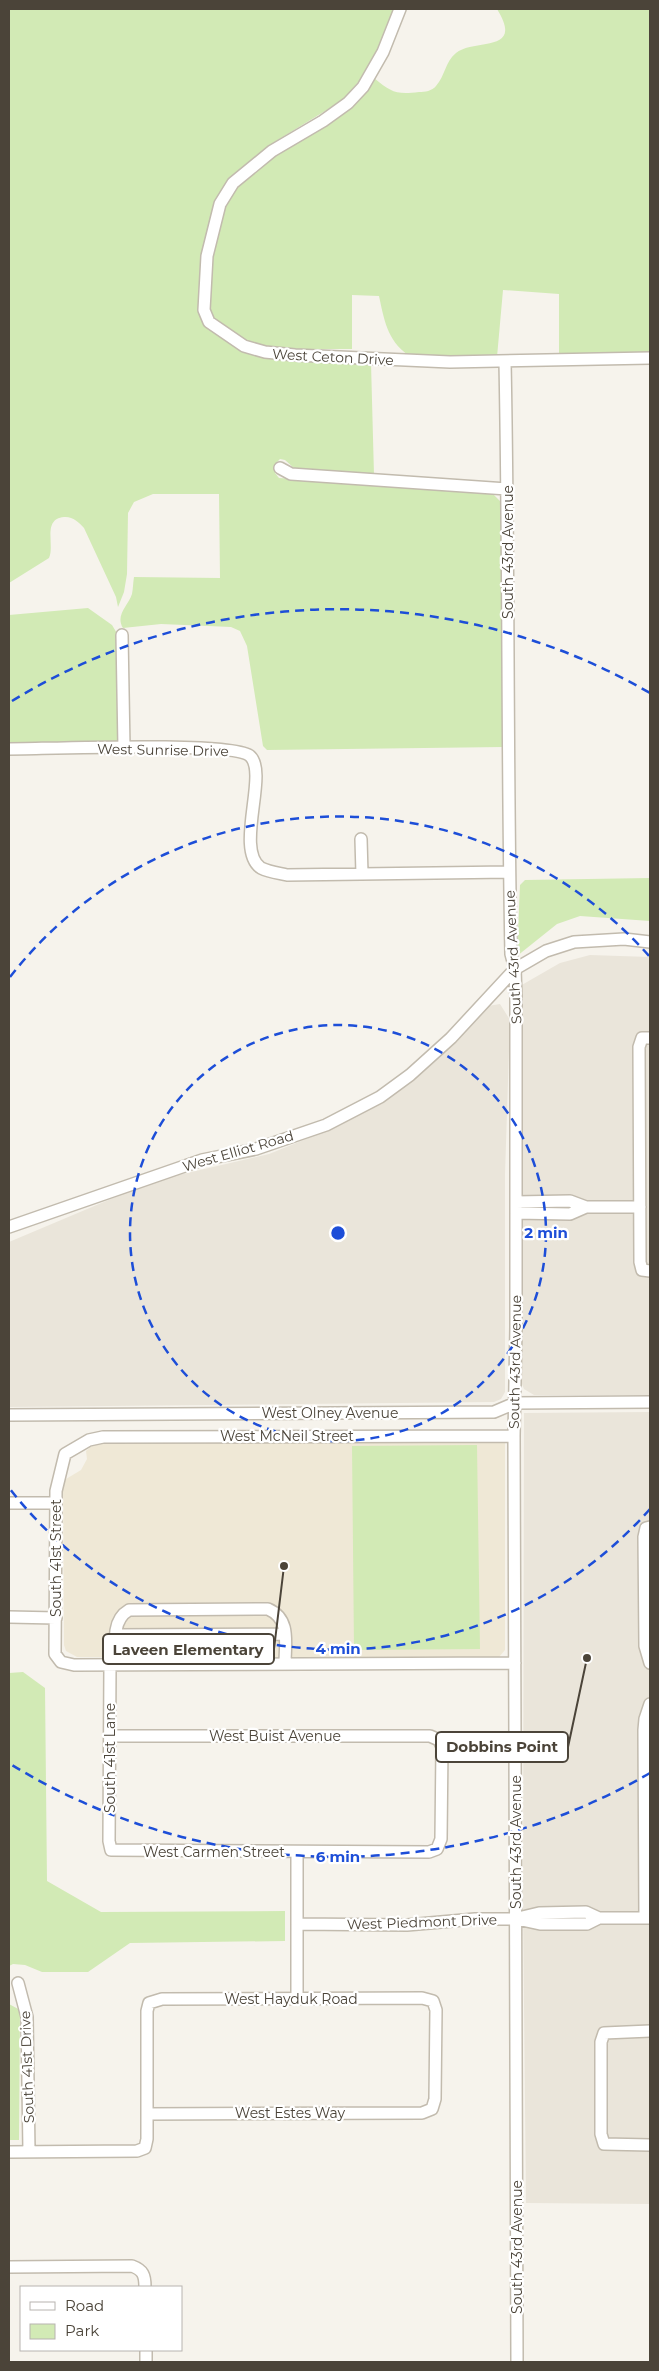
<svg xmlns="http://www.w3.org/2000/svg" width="659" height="2371" font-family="Montserrat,sans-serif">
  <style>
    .residential { fill: #eae5da }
    .education { fill: #efe8d6 }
    .green { fill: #d2eab5 }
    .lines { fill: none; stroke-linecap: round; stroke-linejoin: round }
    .minor-casing { stroke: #c2bbae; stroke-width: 14 }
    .minor { stroke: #fff; stroke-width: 11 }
    .ring { fill: none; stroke: #1d4ed8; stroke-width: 2.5; stroke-dasharray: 9 6 }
    .labels { text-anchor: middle; stroke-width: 4.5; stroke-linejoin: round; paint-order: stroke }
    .street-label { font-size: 14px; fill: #4b4439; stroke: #fff }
    .centre { fill: #1d4ed8; stroke: #fff; stroke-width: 2.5 }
    .ring-label { font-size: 15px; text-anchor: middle; font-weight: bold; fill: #1d4ed8; stroke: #fff; stroke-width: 4.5; stroke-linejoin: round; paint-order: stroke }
    .leader { fill: none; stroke: #4b4439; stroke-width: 2 }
    .callout-dot { fill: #4b4439; stroke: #fff; stroke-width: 2 }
    .callout { fill: #fff; stroke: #4b4439; stroke-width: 2 }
    .callout-label { font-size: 15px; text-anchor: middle; font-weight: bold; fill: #4b4439 }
  </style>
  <rect width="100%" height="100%" fill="#f6f3ec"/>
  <path class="residential" d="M590,955L650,957V1395H534L524,1389L522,1384L520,986L560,963Z
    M500,1004L510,1020L505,1174V1392L501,1399L494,1402L9,1407V1242L137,1188L170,1177L269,1154L341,1125L374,1105L488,1006Z
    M650,1412V2204L526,2203L523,1903L524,1413Z"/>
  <path class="education" d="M505,1441V1650L499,1657H77L66,1651L64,1645L63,1486L66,1479L81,1470L87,1459L86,1451L95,1443Z"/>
  <path class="green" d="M9,9H396L380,50L360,80L343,100L276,141L231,178L204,252L198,296L200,312L205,323L214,332L242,349L371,363L374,475L295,469L285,460L280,459L275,464V473L279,478L490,491L502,503L503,747L267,750L263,746L247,646L240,631L231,627L161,624L123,628C115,615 128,606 132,594C133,589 133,583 134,577L220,578L219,494H153L134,502L128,513L127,574L124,592L118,607L116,597L84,528C79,522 72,516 64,517C42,519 55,545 49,558L9,583Z
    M497,9H650V354L559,356V294L503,290L497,357L408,355C387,340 384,319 379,296L352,295V349H267L246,344L211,320L206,297L211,256L222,206L235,185L374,78C391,92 396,95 419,92C425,92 432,91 436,86C445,76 445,62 456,53C474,38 525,54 497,9Z
    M88,608L112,625L118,635L120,745L9,746V615Z
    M650,878V921L580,916L557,924L517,956L520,885L525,880Z
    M477,1445L480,1649L354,1650L352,1446Z
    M23,1672L45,1688L47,1881L101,1912L285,1911V1941L130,1943L88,1972H42L25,1965L13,1964L9,1966V1673Z
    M9,2004L20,2010L19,2140H9Z"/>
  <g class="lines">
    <g class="minor-casing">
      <path id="minor" d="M400,9L383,52L363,87L348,103L323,121L272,151L233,183L220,204L207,256L204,310L209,322L244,346L265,352L295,355L450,362L650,358
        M505,362C509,559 507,757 511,954L515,969L516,998V1327L514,1436L517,2362
        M280,468L291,474L507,489
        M122,635L124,748
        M9,749C43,749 234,741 250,756C269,773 234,850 261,868C269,872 278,873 287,875L509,872
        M361,839L362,874
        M650,1038H642L639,1047L640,1262L642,1270L650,1271
        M516,1202L570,1201L586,1207H640
        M516,1213L570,1214L586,1207
        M9,1227L202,1160L256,1149L326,1125L380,1097L410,1075L451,1038L515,969L546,951L574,942L624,939L650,942
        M9,1415L494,1412L515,1403L650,1402
        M514,1436L103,1437L89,1440L65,1454L56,1491L55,1654L61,1662L74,1665L515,1663
        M9,1503H56
        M650,1527L646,1528L644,1537L645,1646L650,1663
        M9,1617L56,1618
        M116,1635L285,1634
        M117,1665C116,1647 110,1621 129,1610L268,1609C291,1619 285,1643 285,1664
        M110,1736H430L439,1740L442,1747L441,1839L437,1849L429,1852L111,1850L109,1841L110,1665
        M297,1852V1999
        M518,1918L539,1913L586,1912L599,1918H650
        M645,1918L644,1730L645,1719L650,1704
        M297,1924L407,1925L475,1919H517L540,1924H587L599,1918
        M18,1983L27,2017L29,2151
        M650,2031L604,2033L601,2042V2134L604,2144L650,2145
        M9,2152L137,2151L145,2148L147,2139V2011L149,2003L162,1999L422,1998L433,2001L436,2010L435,2099L432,2109L422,2113L147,2114
        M9,2267L132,2266C143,2270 145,2275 145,2287
        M146,2350V2362"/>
    </g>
    <use href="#minor" class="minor"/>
  </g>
  <g class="ring">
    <circle cx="338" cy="1233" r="208"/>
    <path d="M650 1509A416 416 0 0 1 10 1489M10 977A416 416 0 0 1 650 957"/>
    <path d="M650 1773A624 624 0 0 1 12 1765M12 701A624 624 0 0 1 650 693"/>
  </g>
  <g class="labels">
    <g class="street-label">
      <text transform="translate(333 357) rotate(3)" y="5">West Ceton Drive</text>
      <text transform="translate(508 552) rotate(-90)" y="5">South 43rd Avenue</text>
      <text transform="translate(163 750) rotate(1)" y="5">West Sunrise Drive</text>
      <text transform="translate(513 957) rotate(-93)" y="5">South 43rd Avenue</text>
      <text transform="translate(238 1151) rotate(-16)" y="5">West Elliot Road</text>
      <text transform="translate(515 1362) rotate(-89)" y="5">South 43rd Avenue</text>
      <text x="330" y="1418">West Olney Avenue</text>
      <text x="287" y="1441">West McNeil Street</text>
      <text transform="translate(56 1558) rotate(-90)" y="5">South 41st Street</text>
      <text x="275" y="1741">West Buist Avenue</text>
      <text transform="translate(110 1758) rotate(-90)" y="5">South 41st Lane</text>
      <text transform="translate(516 1842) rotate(-90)" y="5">South 43rd Avenue</text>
      <text x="214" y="1857">West Carmen Street</text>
      <text transform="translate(422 1922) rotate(-2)" y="5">West Piedmont Drive</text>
      <text x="291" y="2004">West Hayduk Road</text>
      <text transform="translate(27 2067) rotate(-92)" y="5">South 41st Drive</text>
      <text x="290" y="2118">West Estes Way</text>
      <text transform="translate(517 2247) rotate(-90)" y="5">South 43rd Avenue</text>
    </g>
  </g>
  <circle cx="338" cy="1233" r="8" class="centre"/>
  <g class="ring-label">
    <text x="546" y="1238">2 min</text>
    <text x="338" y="1654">4 min</text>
    <text x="338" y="1862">6 min</text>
  </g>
  <path class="leader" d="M284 1566L274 1649M587 1658L568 1747"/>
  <g class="callout-dot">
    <circle cx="284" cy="1566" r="5"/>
    <circle cx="587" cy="1658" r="5"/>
  </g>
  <g class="callout">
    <rect x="103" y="1634" width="171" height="30" rx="5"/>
    <rect x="436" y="1732" width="132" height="30" rx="5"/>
  </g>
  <g class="callout-label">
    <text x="188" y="1655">Laveen Elementary</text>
    <text x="502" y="1752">Dobbins Point</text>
  </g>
  <rect width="659" height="2371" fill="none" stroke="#4b4439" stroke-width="20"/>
  <rect x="20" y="2286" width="162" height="65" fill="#ffffff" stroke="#b7b4b0"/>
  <rect x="30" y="2302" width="25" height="8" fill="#ffffff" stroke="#b7b4b0"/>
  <text x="65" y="2311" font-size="15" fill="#4b4439">Road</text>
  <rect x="30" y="2324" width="25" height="15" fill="#d2eab5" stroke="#b7b4b0"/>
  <text x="65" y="2336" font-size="15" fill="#4b4439">Park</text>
</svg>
